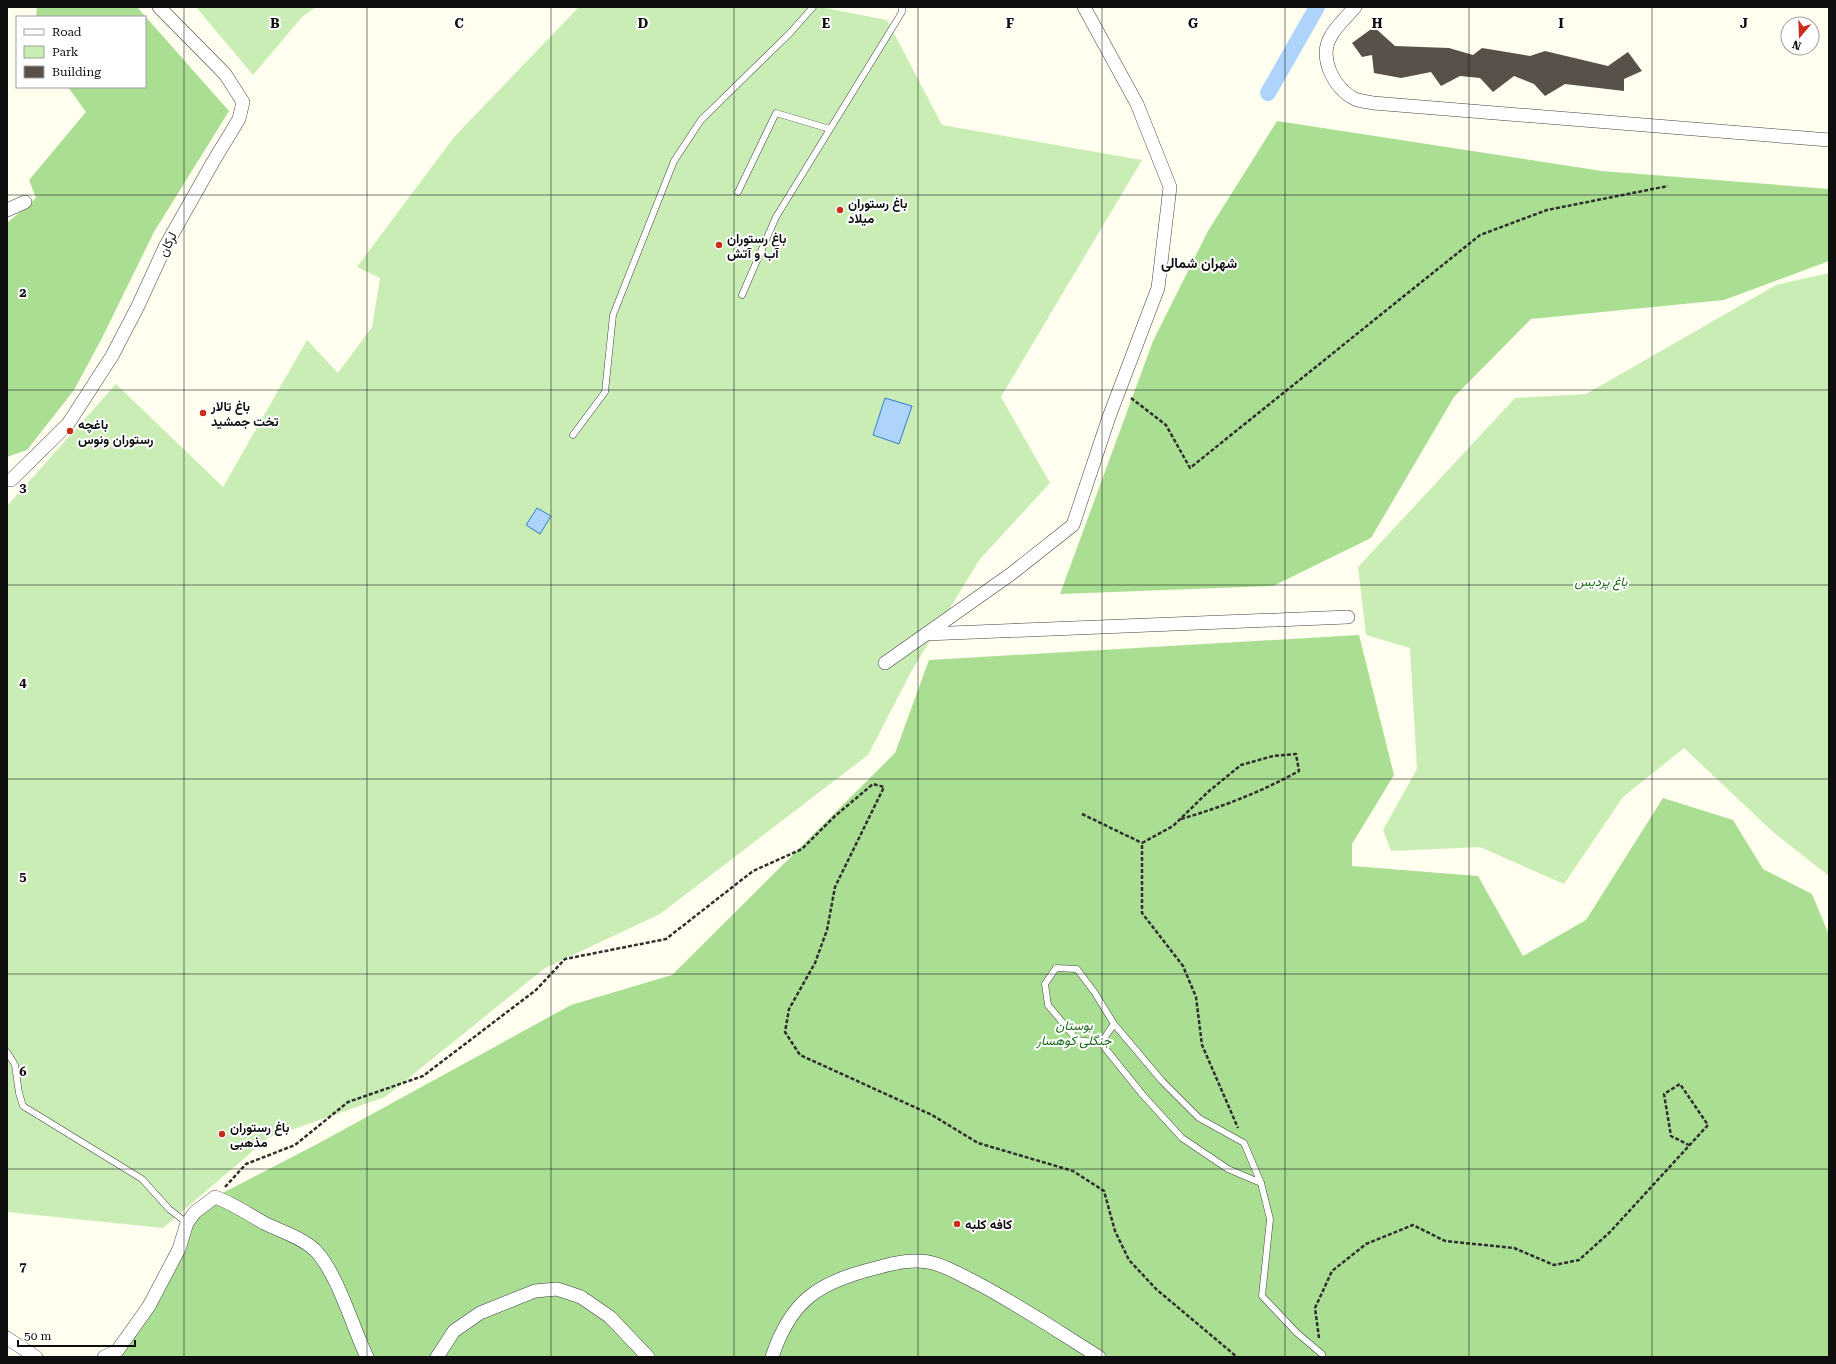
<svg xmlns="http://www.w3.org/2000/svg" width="1836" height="1364" font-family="'Roboto Serif',Vazirmatn,serif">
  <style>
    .green { fill: #caedb5 }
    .forest { fill: #aadf93 }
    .water { fill: #afd4fb; stroke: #317dd7 }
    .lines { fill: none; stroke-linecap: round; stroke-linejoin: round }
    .canal { stroke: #afd4fb; stroke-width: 16 }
    .building { fill: #585149 }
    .service-casing { stroke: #414141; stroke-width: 7 }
    .minor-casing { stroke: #414141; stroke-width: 14 }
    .path { stroke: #303030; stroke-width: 2.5; stroke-dasharray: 4 2; stroke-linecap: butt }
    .service { stroke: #fff; stroke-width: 6 }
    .minor { stroke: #fff; stroke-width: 13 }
    .grid { fill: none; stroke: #0e0e0e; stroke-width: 1; stroke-opacity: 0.55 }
    .poi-dot { fill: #c92c1b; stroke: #fff; stroke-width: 1.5 }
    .labels { text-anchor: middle; stroke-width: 4; stroke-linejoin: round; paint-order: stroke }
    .poi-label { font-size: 13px; font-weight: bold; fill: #0e0e0e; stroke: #fff; text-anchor: start }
    .street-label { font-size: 13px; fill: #0e0e0e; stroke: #fff }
    .park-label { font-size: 13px; font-style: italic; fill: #1e6b19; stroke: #fff }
    .neighbourhood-label { font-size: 14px; font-weight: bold; fill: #0e0e0e; stroke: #fff }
    .grid-label { font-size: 13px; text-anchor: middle; font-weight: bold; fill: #0e0e0e; stroke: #fff; stroke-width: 4; stroke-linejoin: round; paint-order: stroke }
  </style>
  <rect width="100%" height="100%" fill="#fffeef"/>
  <path class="green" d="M196,7H316L302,17L253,75Z
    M579,7H820L887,20L942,125L1142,160L1001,397L1050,483L980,559L911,672L868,755L660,914L545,968L385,1097L268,1138L163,1228L7,1212V506L116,384L223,487L307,340L338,373L372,327L380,278L357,267L454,137Z
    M1829,273V876L1773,832L1684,748L1623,797L1564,884L1480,847L1391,851L1383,830L1417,769L1410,648L1366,635L1358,567L1515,398L1586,394L1776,285Z"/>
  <path class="forest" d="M37,7H137L229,111L154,232L102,338L74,390L27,450L7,457V223L36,198L29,180L86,112L68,87H145V17H36Z
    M1277,121L1602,171L1829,189V261L1724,300L1531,319L1454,397L1371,538L1273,586L1060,594L1153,341L1208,231Z
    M1359,635L1394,775L1352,844V866L1478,876L1523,956L1586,920L1663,798L1733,820L1763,869L1812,894L1829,935V1357H104L117,1351L187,1223L215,1197L321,1142L571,1005L672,975L895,753L929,660Z"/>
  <path class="water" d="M885,398L912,406L899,444L873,435Z
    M537,508L551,516L540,534L526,525Z"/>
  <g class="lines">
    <path class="canal" d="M1268,93L1317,7"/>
  </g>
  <path class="building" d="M1374,27L1395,46L1449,48L1473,55L1482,48L1530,56L1545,51L1608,66L1628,52L1642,71L1624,79V91L1565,84L1545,96L1534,84L1514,76L1493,92L1480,78L1460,76L1441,86L1431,72L1401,78L1374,73L1372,55L1362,57L1352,43Z"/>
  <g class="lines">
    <g class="service-casing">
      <path id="service" d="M738,192L776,113L830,129
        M742,295L776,217L902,12V7
        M573,435L605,392L613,315L674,161L701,120L790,33L813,7
        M1101,1043L1114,1024
        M7,1052L15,1065L19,1093L23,1106L142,1179L169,1209L187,1223
        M1261,1183L1228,1169L1182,1138L1142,1094L1101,1043L1077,1040L1048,1005L1045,984L1056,968L1077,969L1095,993L1114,1024L1162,1081L1199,1118L1244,1143L1261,1183L1270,1219L1262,1296L1297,1333L1322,1354V1357"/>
    </g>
    <g class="minor-casing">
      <path id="minor" d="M1355,7C1348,16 1337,25 1331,36C1318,57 1334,89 1355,99C1360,101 1368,102 1373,103L1829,140
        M7,210L25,202
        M7,480H11L68,424L112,356L138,306L165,247L213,162L239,119L243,102L225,74L159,7
        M926,634L1348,617
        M885,663L1011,574L1073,525L1109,417L1158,288L1170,187L1137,104L1084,7
        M7,1338L36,1357
        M104,1357L117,1351L149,1306L179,1249L187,1223L195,1212L215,1197C232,1203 248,1214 264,1223C280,1231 301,1237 315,1250C338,1274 352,1326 367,1357
        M437,1357L454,1331L480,1313L535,1291L557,1289L581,1297L610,1317L648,1357
        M772,1357C791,1299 820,1282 876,1268C894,1263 915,1258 933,1263C948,1267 963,1276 977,1283C1019,1305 1059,1332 1099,1357"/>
    </g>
    <path class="path" d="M1131,398L1166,425L1190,468L1480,235L1547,210L1668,186
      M1082,814L1142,843
      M1181,819C1222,807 1261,792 1299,771L1296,754L1273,756L1241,765L1209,791L1173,826L1142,843V913L1183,966L1196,997L1202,1045L1238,1128
      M225,1187L246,1164L295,1145L348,1102L423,1076L536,990L565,959L666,939L753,871L802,849L835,816L873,784L884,787L835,887L827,930L815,963L789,1009L785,1032L800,1055L932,1115L978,1143L1073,1171L1104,1191L1115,1231L1129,1260L1156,1289L1237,1357
      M1319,1338L1315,1308L1332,1271L1366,1244L1413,1225L1445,1241L1514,1248L1554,1265L1579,1260L1610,1232L1708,1125L1680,1084L1664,1094L1671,1136L1689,1145"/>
    <use href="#service" class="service"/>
    <use href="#minor" class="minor"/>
  </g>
  <path class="grid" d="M184,7V1357M367,7V1357M551,7V1357M734,7V1357M918,7V1357M1102,7V1357M1285,7V1357M1469,7V1357M1652,7V1357M7,195H1829M7,390H1829M7,585H1829M7,779H1829M7,974H1829M7,1169H1829"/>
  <g class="poi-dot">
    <circle cx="840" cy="210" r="4"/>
    <circle cx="719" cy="245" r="4"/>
    <circle cx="203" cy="413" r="4"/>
    <circle cx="70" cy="431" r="4"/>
    <circle cx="222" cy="1134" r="4"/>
    <circle cx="957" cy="1224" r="4"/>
  </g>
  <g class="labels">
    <g class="poi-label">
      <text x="848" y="208">باغ رستوران<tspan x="848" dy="15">میلاد</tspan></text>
      <text x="727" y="243">باغ رستوران<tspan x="727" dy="15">آب و آتش</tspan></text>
      <text x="211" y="411">باغ تالار<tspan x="211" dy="15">تخت جمشید</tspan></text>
      <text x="78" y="429">باغچه<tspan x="78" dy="15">رستوران ونوس</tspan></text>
      <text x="230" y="1132">باغ رستوران<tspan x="230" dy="15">مذهبی</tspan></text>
      <text x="965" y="1229">کافه کلبه</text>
    </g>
    <g class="street-label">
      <text transform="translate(167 244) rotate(-63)" y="5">لرکان</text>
    </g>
    <g class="park-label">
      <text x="1601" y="586">باغ پردیس</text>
      <text x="1074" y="1030">بوستان<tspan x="1074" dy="15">جنگلی کوهسار</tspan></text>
    </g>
    <g class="neighbourhood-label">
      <text x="1199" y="268">شهران شمالی</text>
    </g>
  </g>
  <g class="grid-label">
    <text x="275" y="28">B</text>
    <text x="459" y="28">C</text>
    <text x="643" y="28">D</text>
    <text x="826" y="28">E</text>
    <text x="1010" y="28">F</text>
    <text x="1193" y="28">G</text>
    <text x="1377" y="28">H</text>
    <text x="1561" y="28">I</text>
    <text x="1744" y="28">J</text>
    <text x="23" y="297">2</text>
    <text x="23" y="492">3</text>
    <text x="23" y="687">4</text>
    <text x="23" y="881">5</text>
    <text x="23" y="1076">6</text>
    <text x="23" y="1271">7</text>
  </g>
  <rect width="1836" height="1364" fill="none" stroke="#0e0e0e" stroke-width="16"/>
  <rect x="16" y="16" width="130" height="72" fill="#ffffff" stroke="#9f9f9f"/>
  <rect x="24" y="29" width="20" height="6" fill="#ffffff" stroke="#9f9f9f"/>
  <text x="52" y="36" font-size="12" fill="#0e0e0e">Road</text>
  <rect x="24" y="46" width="20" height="12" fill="#caedb5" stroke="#9f9f9f"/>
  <text x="52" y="56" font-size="12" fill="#0e0e0e">Park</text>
  <rect x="24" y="66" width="20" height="12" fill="#585149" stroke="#9f9f9f"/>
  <text x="52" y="76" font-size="12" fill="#0e0e0e">Building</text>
  <g transform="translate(1800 36) rotate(199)"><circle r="19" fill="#ffffff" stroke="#9f9f9f"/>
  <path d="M0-3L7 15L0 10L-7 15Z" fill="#c92c1b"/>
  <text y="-6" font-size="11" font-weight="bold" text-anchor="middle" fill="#0e0e0e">N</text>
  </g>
  <path d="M18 1340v6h117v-6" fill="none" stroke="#0e0e0e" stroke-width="2"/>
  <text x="24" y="1340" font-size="12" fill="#0e0e0e" stroke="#ffffff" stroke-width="3" paint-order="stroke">50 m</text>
</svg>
